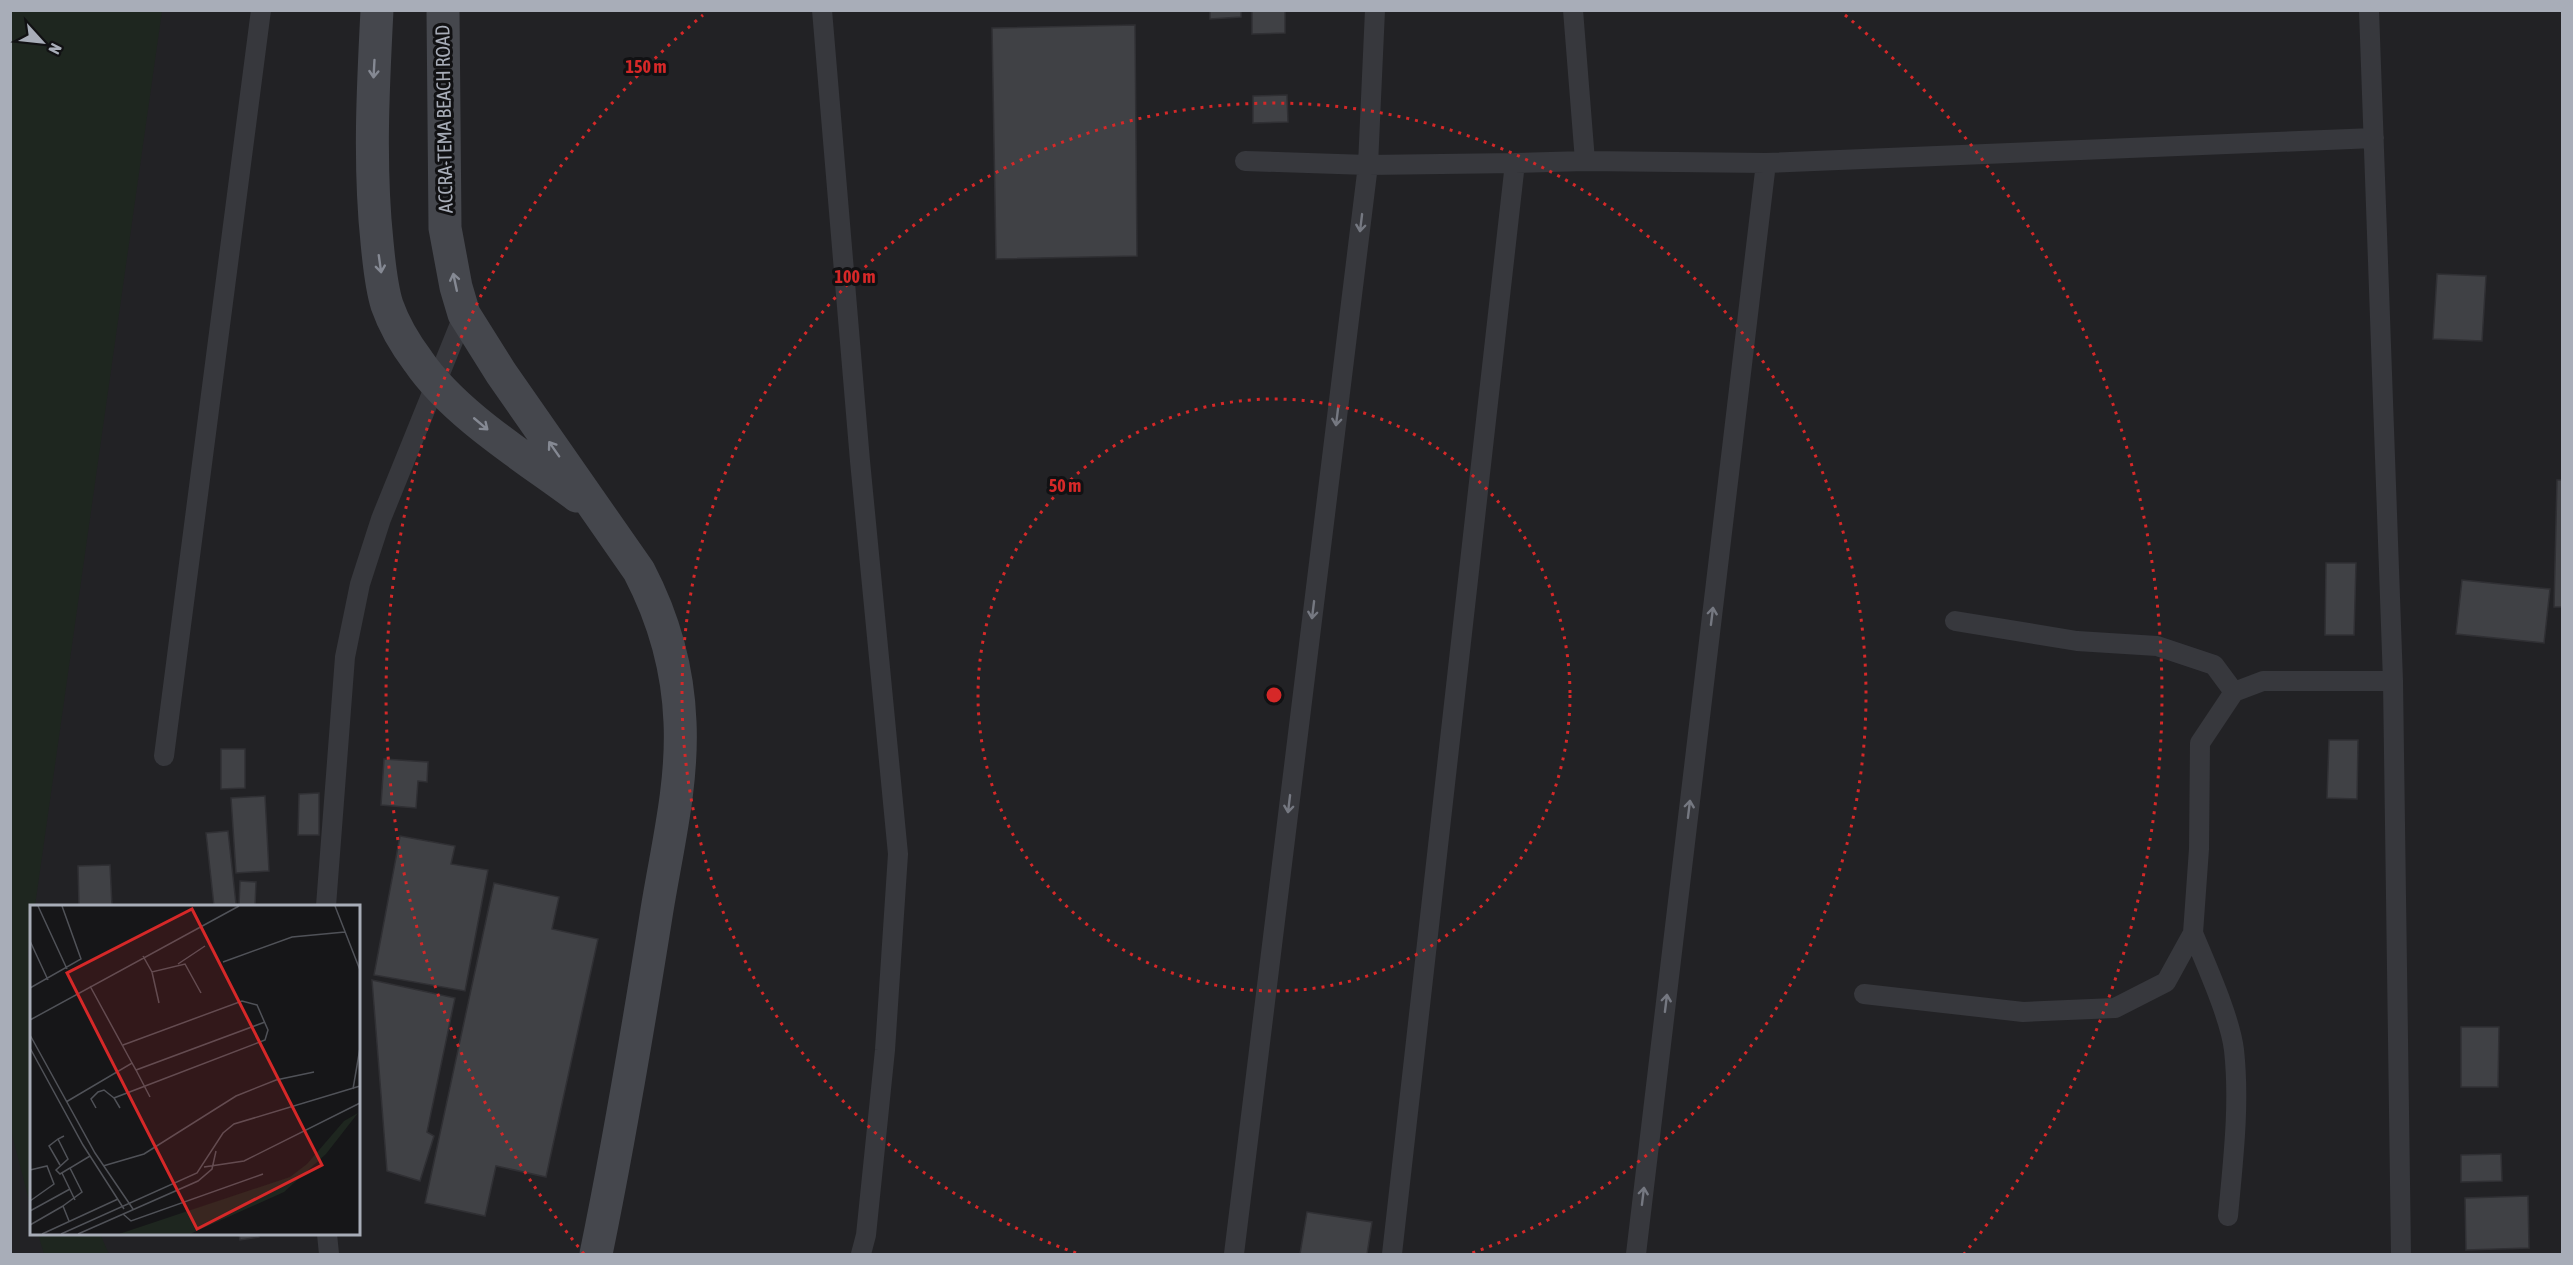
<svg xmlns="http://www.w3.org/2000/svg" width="2573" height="1265" font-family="'Asap Condensed',sans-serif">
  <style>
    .built { fill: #222225; fill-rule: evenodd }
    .green { fill: #1e261f }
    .building { fill: #404145; stroke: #303034; stroke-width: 1.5 }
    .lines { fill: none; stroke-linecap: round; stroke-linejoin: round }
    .service { stroke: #37383d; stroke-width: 20 }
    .secondary { stroke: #45474d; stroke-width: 33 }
    .oneway { stroke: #858993 }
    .oneway2 { stroke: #757881 }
    .ring { fill: none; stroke: #d62828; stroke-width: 3; stroke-dasharray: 3 6 }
    .labels { text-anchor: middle; stroke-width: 6; stroke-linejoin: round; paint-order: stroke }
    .street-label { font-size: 20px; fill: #a8adb8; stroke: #111113 }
    .inset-road { fill: none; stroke: #505258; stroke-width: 1.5 }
    .view { fill: #d62828; fill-opacity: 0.15; stroke: #d62828; stroke-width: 3 }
    .inset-edge { fill: none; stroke: #a8adb8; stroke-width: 3 }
    .centre { fill: #d62828; stroke: #111113; stroke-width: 3 }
    .ring-label { font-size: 18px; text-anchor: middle; font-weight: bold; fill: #d62828; stroke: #111113; stroke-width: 6; stroke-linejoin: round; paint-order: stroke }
  </style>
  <rect width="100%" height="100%" fill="#161618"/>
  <path class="built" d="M10,11H2562V1254H11ZM32,906H358V1234H32Z"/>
  <path class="green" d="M10,11H162L35,906H32L28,955L32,974L31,1208L10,1127Z
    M38,1234H100L109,1254H44Z"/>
  <path class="building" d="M1210,10H1241V17L1210,19Z
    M1252,10H1285V33L1252,34Z
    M1135,25L1137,256L996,259L992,28Z
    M1287,95L1288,122L1253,123V96Z
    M2437,274L2486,276L2482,341L2433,339Z
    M2557,480H2562V607H2554Z
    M2326,563H2356L2354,635H2325Z
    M2462,580L2550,589L2544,643L2456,634Z
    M2329,740H2358L2357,799L2327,798Z
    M221,749H245V788L221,789Z
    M384,759L428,762L427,782L418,781L416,808L381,805Z
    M319,793V835H298L299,794Z
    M265,796L269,871L236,873L231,798Z
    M228,831L236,904L214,906L206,833Z
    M400,836L455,846L451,864L488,870L465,991L374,975Z
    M110,865L112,906H79L78,866Z
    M240,881L256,882L255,906H239Z
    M494,883L559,897L552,929L598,939L546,1177L496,1166L485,1216L425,1203Z
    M372,980L455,998L427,1132L434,1136L420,1181L387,1171Z
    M2461,1027H2499L2498,1087H2461Z
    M2501,1154L2502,1181L2461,1182V1155Z
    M2528,1196L2529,1248L2466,1250L2465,1198Z
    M1307,1212L1372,1222L1367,1254H1300Z
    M239,1234H259V1237L240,1240Z"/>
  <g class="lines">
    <path class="service" d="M822,10L860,461L898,854L885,1050L866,1235L861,1254
      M2369,10L2393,681L2401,1254
      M1245,161L1368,165L1515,163
      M1585,161L1766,163L2374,138
      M1955,621L2077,641L2157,646L2214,665L2234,692
      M164,756L261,10
      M326,906L345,657L360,584L381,519L464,314
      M2193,933C2206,965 2230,1017 2234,1050C2240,1105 2233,1161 2228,1216
      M1864,994L2023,1012L2115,1008L2166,982L2193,933L2199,849L2200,743L2234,692L2263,681H2393
      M327,1234L329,1254
      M1234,1254L1368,165L1375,10
      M1392,1254L1515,163L1585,161L1573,10
      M1636,1254L1766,163"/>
    <path class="secondary" d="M377,10C373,87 369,166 377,242C379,263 381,286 387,305C394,325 406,345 418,361C454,414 526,458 577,496
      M443,10L445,228L456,287L464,314L501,373L639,571C663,617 678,670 680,722C683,787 666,852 656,916C638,1029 619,1142 596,1254"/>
  </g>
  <defs><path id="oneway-shaft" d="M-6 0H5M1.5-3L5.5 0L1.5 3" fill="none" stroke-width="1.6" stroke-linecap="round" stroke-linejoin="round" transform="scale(1.5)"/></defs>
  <g class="oneway">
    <use href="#oneway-shaft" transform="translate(374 69) rotate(93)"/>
    <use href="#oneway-shaft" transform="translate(380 264) rotate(82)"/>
    <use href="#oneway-shaft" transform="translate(455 282) rotate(-102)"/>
    <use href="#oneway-shaft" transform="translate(481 424) rotate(40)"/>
    <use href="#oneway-shaft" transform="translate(554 449) rotate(-125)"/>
  </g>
  <g class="oneway2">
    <use href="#oneway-shaft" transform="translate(1361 223) rotate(97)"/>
    <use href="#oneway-shaft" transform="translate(1337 417) rotate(97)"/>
    <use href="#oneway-shaft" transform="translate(1313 610) rotate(97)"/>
    <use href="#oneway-shaft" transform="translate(1712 616) rotate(-83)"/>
    <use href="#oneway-shaft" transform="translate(1289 804) rotate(97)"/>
    <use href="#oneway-shaft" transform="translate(1689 809) rotate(-83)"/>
    <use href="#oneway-shaft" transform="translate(1666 1003) rotate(-83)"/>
    <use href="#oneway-shaft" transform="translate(1643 1196) rotate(-83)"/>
  </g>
  <g class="ring">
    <circle cx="1274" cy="695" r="296"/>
    <path d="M1076 1253A592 592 0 1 1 1472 1253"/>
    <path d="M584 1254A888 888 0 0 1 703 15M1845 15A888 888 0 0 1 1964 1254"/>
  </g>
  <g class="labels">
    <g class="street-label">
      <text transform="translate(444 119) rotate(-91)" y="7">ACCRA-TEMA BEACH ROAD</text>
    </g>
  </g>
  <g transform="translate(30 905)">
    <rect width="330" height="330" fill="#161618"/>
    <path d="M328,208L296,249L254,287L160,329H89L260,272L277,259L314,216Z" fill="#1e261f"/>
    <path class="inset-road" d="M8,1L37,64M305,1L330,65M0,36L18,75M113,51L122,67L155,59L171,88M193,57L262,32L315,27M148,59L175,41M122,67L129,98M60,81L102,158M0,83L51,54L32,1M0,115L209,1M0,130L65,248L103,304M0,143L53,240L94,304M106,165L120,192M323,184L330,143M36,197L102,158L106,165L235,117M66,203L61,194L68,187L74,185L84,193M90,203L84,193L235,135L238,125L227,100L212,96L93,140M34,231L28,234L38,254L26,265L30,269L40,263M28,234L19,241L30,260M73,261L114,249L206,191L246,175L284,167M174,262L214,256L330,198M0,265L17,261L24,279L0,296M32,268L45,295M0,306L40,284M93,309L101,316L233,269M39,316L33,301L52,287L40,263L60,251M0,320L33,301M12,329L88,294M31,329L167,268L193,228L204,219L330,181M48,329L168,276L182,264L186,246"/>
    <path class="view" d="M162,4L292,260L167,324L37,68Z"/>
    <rect width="330" height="330" class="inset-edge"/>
  </g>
  <circle cx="1274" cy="695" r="9" class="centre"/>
  <g class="ring-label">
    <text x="646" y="73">150 m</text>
    <text x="855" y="283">100 m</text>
    <text x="1065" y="492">50 m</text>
  </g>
  <rect width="2573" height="1265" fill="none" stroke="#a8adb8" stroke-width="24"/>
  <g transform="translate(42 42) rotate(117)" stroke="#111113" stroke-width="4.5" paint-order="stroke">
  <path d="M0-4.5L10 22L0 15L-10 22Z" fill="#a8adb8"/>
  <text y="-9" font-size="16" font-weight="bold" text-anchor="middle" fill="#a8adb8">N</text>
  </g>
</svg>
